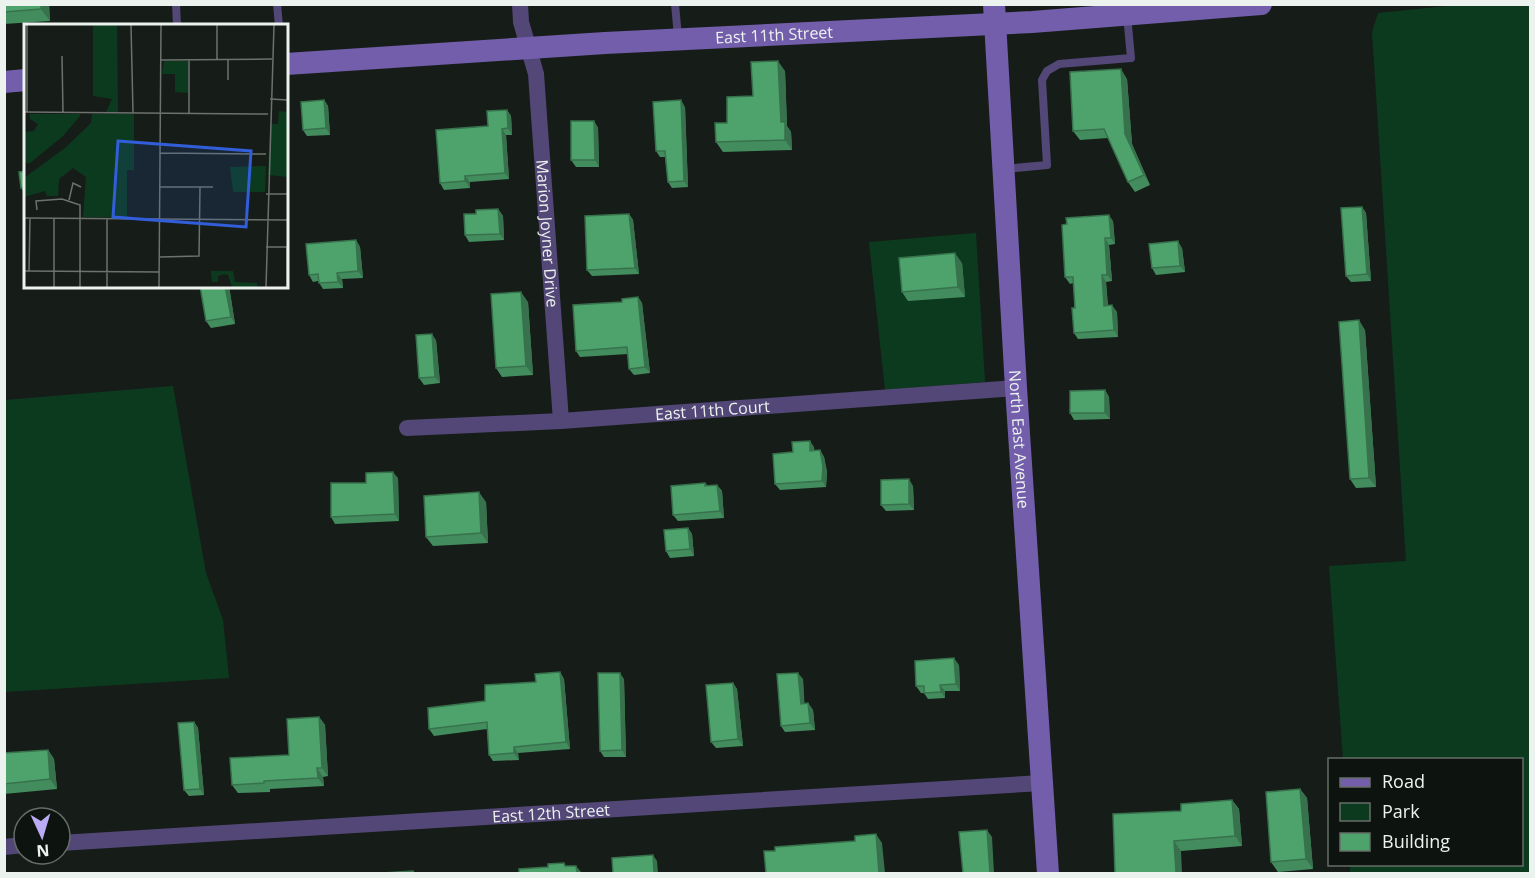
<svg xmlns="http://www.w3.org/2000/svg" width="1535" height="878" font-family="'Open Sans',sans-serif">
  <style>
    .green { fill: #0c3a1f }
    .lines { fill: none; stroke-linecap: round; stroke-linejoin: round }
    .service { stroke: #534777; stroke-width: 8 }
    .minor { stroke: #534777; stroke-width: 16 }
    .secondary { stroke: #735eac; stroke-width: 22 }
    .wall { fill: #438c5e }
    .shaded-wall { fill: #37724c }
    .building { fill: #4ea36d; stroke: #37724c; stroke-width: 1.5 }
    .labels { text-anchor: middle; stroke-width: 6; stroke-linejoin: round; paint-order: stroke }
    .street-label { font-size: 16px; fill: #ecf2ee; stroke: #0d140f }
    .inset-road { fill: none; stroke: #6c726e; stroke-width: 1.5 }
    .view { fill: #325eda; fill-opacity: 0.15; stroke: #325eda; stroke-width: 3 }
    .inset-edge { fill: none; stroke: #ecf2ee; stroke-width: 3 }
  </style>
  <rect width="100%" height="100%" fill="#161d18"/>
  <path class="green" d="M1457,5H1530V873H1350V865L1522,864V760L1343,759L1329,566L1406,561L1372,32L1378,13Z
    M976,233L985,382L885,390L869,242Z
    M173,386L206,573L223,620L229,678L5,692V400Z"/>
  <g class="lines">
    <path class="service" d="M176,4L177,26
      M277,4L279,26
      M675,4L678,37
      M1004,169L1047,165L1042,80L1047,71L1059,64L1131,58L1127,15"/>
    <g class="minor">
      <path id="s1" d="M520,4L521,22L536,74L561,421"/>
      <path id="s2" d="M407,428L561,421L1016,388"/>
      <path id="s3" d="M60,843L1042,783"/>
      <path d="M4,847L24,845"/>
    </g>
    <g class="secondary">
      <path id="s4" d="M994,4L1016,388L1048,874"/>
      <path id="s5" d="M286,64L605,43L1032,22L1261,4"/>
      <path d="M4,82L26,80"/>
    </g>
  </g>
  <path class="wall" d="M4,4H49L50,21L4,24Z
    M785,71L787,126L791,132L792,150L723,152L716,142L727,123L753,96Z
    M1127,79L1132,144L1150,185L1135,192L1128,182L1108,138L1080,140L1073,131Z
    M324,100L328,106L330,135L307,136L303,130Z
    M685,107L688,187L672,188L668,182L665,157H660L656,151Z
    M507,110L511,116L512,135H506L509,179L470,182V188L444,190L440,183L488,126Z
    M594,121L598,128L599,167H576L571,160Z
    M26,171V194L21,188Z
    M1362,207L1366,213L1371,281L1351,282L1346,276Z
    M498,209L503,216L504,240L469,242L465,235Z
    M629,214L633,220L639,274L592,276L587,270Z
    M1113,221L1115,244L1109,245L1112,281L1106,282L1108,305L1117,312L1118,337L1078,339L1074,333L1075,308L1073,283L1070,284L1065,277L1067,224Z
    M356,240L360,247L363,278L342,279L343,288L323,289L318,281L313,282L309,275Z
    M1182,248L1185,272L1156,275L1152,268Z
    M962,263L965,297L908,301L902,292Z
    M200,286H229L235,324L211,328L206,321Z
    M638,297L642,303L650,373L634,375L629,369L628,354L580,357L576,351L622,302Z
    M528,302L533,375L502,377L496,368Z
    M1365,330L1376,487L1356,488L1350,479Z
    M436,340L440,383L424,385L419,378Z
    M1105,390L1109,397L1110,419L1074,420L1070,413Z
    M814,447V451L820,450L824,457L827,472L826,487L780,490L775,484L793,452Z
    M398,478L399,521L335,524L331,517L366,483Z
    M705,483L707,485H717L722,491L724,518L678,521L673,515Z
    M913,486L914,510L886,511L881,505Z
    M486,502L488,543L433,546L426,537Z
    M688,528L692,534L694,556L670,558L666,551Z
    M959,665L960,691H945V698L928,699L924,693H921L916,686Z
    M560,672L564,679L570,749L518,753L519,760L493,761L489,755L487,729L434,736L429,729L485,701Z
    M624,679L626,757H604L600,751Z
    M803,679L804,704L808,703L813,710L815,730L785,732L781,726Z
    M733,683L737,689L743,746L716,748L711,742Z
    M319,717L325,725L328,776L323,777L324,786L270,789V792L238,793L232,785L289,755Z
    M194,722L198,728L204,795L189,796L184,790Z
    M48,750L54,759L57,789L4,794V753Z
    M1300,789L1307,798L1313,869L1278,872L1271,862Z
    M1232,800L1239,809L1242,846L1181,851L1113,814L1181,811Z"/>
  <path class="shaded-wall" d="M41,4H49L50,21L41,9Z
    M778,61L785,71L787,126L791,132L792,150L785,140L781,122Z
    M1121,69L1127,79L1132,144L1150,185L1144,175L1125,134Z
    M324,100L328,106L330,135L326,128Z
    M681,100L685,107L688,187L684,181Z
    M507,110L511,116L512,135L508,128Z
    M594,121L598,128L599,167L595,160Z
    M502,129L506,135L509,179L505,173Z
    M465,176L470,182V188L465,181Z
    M1362,207L1366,213L1371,281L1367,274Z
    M498,209L503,216L504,240L500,234Z
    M629,214L633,220L639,274L635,268Z
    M1109,215L1113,221L1115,244L1111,238Z
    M1105,238L1109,245L1112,281L1107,275Z
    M356,240L360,247L363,278L358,271Z
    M1178,241L1182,248L1185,272L1180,266Z
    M955,253L962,263L965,297L958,287Z
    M337,273L342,279L343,288L338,282Z
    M1102,275L1106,282L1108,312L1104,306Z
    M225,286H229L235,324L231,317Z
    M521,292L528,302L533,375L526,366Z
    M638,297L642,303L650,373L645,367Z
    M1112,305L1117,312L1118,337L1114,330Z
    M1359,320L1365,330L1376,487L1369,478Z
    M432,334L436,340L440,383L435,377Z
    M1105,390L1109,397L1110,419L1105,413Z
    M810,441L814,447L815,458L810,451Z
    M820,450L824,457L827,472L826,487L822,481Z
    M393,472L398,478L399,521L395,514Z
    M909,479L913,486L914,510L909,504Z
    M717,485L722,491L724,518L720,511Z
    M479,492L486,502L488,543L481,533Z
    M688,528L692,534L694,556L690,549Z
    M954,658L959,665L960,691L956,684Z
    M560,672L564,679L570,749L566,742Z
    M620,673L624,679L626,757L622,750Z
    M798,673L803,679L805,711L801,704Z
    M733,683L737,689L743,746L738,739Z
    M940,685L945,691V698L941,692Z
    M808,703L813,710L815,730L810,723Z
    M319,717L325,725L328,776L322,768Z
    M194,722L198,728L204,795L200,789Z
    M514,747L518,753L519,760L514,753Z
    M48,750L54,759L57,789L50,779Z
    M317,768L323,777L324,786L318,778Z
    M1300,789L1307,798L1313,869L1306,859Z
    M1232,800L1239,809L1242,846L1235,836Z
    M987,830L992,837L994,873H990Z
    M876,834L882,843L885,873H879Z
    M1174,841L1181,851L1182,873H1176Z
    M653,855L657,861L658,873H654Z
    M576,866L581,872V873H577Z"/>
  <path class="building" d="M4,4H41V9L4,12Z
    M778,61L781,122H785V140L716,142L715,123H727V97L753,96L751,62Z
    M1121,69L1125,134L1144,175L1128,182L1104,129L1073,131L1070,72Z
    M324,100L326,128L303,130L301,102Z
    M681,100L684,181L668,182L665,151H656L653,102Z
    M507,110L508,128L502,129L505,173L465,176V181L440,183L436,130L488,126L487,111Z
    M571,121H594L595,160H571Z
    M26,171V187L21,188L19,172Z
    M1362,207L1367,274L1346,276L1341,208Z
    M498,209L500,234L465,235L464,214H476V210Z
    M629,214L635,268L587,270L585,216Z
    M1109,215L1111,238H1105L1107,275H1102L1104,306L1112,305L1114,330L1074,333L1072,308H1075L1073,277H1065L1062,225L1067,224L1066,218Z
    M356,240L358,271L337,273L338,282L319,283L318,274L309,275L306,244Z
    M1178,241L1180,266L1152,268L1149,244Z
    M955,253L958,287L902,292L899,258Z
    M200,286H225L231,317L206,321Z
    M521,292L526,366L496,368L491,294Z
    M638,297L645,367L629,369L627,347L576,351L573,305L622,302V299Z
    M1359,320L1369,478L1350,479L1339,322Z
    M432,334L435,377L419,378L416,335Z
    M1105,390V413H1070V391Z
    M810,441V451L820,450L823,466L822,481L775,484L773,454L793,452L792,442Z
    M393,472L395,514L331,517V483H366V473Z
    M909,479V504L881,505V480Z
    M705,483V486L717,485L720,511L673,515L671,486Z
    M479,492L481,533L426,537L424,496Z
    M688,528L690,549L666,551L664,530Z
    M954,658L956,684L940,685L941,692L924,693V686H916L915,661Z
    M560,672L566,742L514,747V753L489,755L487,722L429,729L428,708L485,701V685L536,682L535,674Z
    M598,673H620L622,750L600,751Z
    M798,673L801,704L808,703L810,723L781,726L777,674Z
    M733,683L738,739L711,742L706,685Z
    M319,717L322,768H317L318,778L264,781V783L232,785L230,758L289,755L287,719Z
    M194,722L200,789L184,790L178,723Z
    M48,750L50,779L4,784V753Z
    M1300,789L1306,859L1271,862L1266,792Z
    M1232,800L1235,836L1174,841L1176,873H1115L1113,814L1181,811V804Z
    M987,830L990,873H963L959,832Z
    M876,834L879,873H766L764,851H775V847L855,841V836Z
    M653,855L654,873H613L612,858Z
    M564,863L565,866H576L577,873H519V869L548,867V864Z
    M413,871L414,873H383Z"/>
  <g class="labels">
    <g class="street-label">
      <text dy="6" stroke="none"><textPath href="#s5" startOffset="489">East 11th Street</textPath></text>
      <text dy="6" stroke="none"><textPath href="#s1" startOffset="232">Marion Joyner Drive</textPath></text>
      <text dy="6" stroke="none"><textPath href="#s2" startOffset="306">East 11th Court</textPath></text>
      <text dy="6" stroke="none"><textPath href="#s4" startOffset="436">North East Avenue</textPath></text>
      <text dy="6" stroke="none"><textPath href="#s3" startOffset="492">East 12th Street</textPath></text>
    </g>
  </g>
  <g transform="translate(24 24)">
    <rect width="264" height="264" fill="#161d18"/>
    <path d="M69,1H93L94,88H82L88,75L69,72ZM140,37H164V69L151,68V50H138ZM255,87L264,88V153L244,151L246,100H254ZM6,90H56V92L39,112L6,139H0V108L10,107L14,100L6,95ZM68,90H110V146H103V193H59L62,153L49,144L35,155L34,172H23L21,167L0,173V154L41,124L67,99ZM242,142L241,168H209L206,143ZM187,247H209L211,258L233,259V263H208L204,251L200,250L194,252V258H188Z" fill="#0c3a1f"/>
    <path class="inset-road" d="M3,1V89M107,1L109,89M38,32L39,89M137,36L248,35M165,36V89M193,36V1M204,36V56M246,75L264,76M0,88L244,90M136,129L242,130M136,163H189M242,170H264M45,176L49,159L57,163M13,186L12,177L38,175L56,181V263M0,194L264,196M242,223H264M263,223V263M136,233L175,232L176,163M0,247L135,248M5,247L6,195M30,263V194M83,263V195M135,263L137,1M242,263L250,1"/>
    <path class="view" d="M94,117L227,127L222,203L89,193Z"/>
    <rect width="264" height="264" class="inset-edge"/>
  </g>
  <rect width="1535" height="878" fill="none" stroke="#ecf2ee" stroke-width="12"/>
  <rect x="1328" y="758" width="195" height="108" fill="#0d140f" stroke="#666d68" stroke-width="1.5"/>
  <rect x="1340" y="778" width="30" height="9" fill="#735eac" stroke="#666d68" stroke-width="1.5"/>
  <text x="1382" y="788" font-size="18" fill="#ecf2ee">Road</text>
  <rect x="1340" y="803" width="30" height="18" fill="#0c3a1f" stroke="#666d68" stroke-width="1.5"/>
  <text x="1382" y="818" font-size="18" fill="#ecf2ee">Park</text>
  <rect x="1340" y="833" width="30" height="18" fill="#4ea36d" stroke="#666d68" stroke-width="1.5"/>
  <text x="1382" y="848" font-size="18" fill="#ecf2ee">Building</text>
  <g transform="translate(42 836) rotate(176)"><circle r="28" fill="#0d140f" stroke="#666d68" stroke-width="1.5"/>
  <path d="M0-4.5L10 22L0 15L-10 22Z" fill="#bbaaf6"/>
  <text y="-9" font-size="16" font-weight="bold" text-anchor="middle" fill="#ecf2ee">N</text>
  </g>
</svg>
